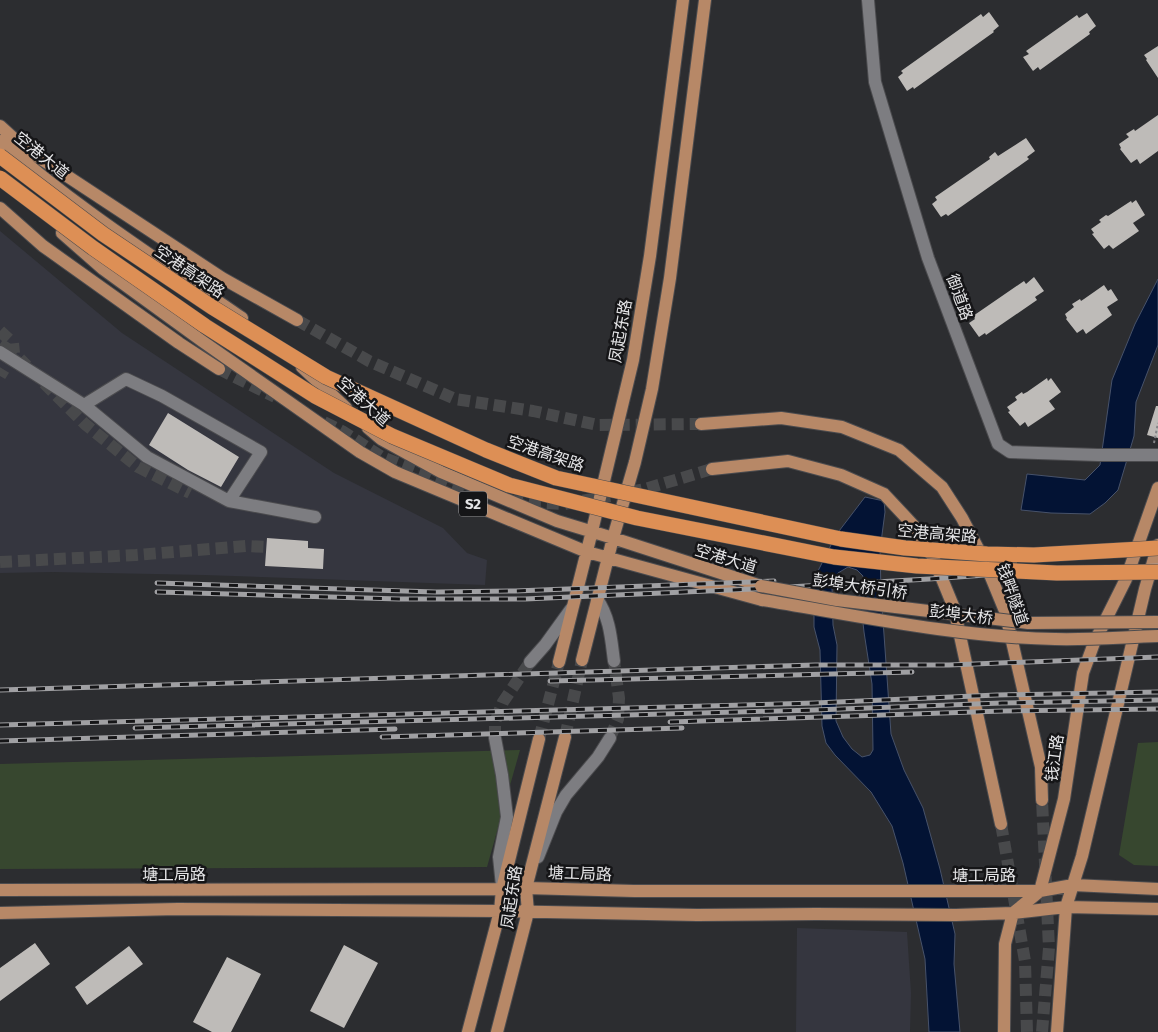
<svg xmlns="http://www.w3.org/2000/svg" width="1158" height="1032" font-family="'Fira Sans','Noto Sans SC',sans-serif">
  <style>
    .built { fill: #35363f }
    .green { fill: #37472f }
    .water { fill: #031334; stroke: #47526a; fill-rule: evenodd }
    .building { fill: #bebbb8 }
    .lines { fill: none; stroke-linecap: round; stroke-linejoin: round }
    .minor-tunnel { stroke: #48494b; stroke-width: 12; stroke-dasharray: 12 6; stroke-linecap: butt }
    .major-tunnel { stroke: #48494b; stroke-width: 12; stroke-dasharray: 12 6; stroke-linecap: butt }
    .minor-casing { stroke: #4b4b4e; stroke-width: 14 }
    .major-casing { stroke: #4b4b4e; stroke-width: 14 }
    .path { stroke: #838386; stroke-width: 2; stroke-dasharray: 2.5 2.5; stroke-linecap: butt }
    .minor { stroke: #7d7d81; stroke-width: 12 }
    .major { stroke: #b78867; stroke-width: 12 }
    .rail-casing { stroke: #a0a0a3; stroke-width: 5 }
    .rail { stroke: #151517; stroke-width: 3; stroke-dasharray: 9; stroke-linecap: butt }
    .major-bridge-casing { stroke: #4b4b4e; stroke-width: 14; stroke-linecap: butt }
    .highway-bridge-casing { stroke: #4b4b4e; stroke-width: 16; stroke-linecap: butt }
    .major-bridge { stroke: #b78867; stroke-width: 12 }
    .highway-bridge { stroke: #dd8f55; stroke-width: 15 }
    .labels { text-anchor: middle; stroke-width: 5; stroke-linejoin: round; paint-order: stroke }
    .shield { fill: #151517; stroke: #a7a7a9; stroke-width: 1 }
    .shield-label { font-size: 15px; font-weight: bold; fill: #e5e5e7 }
    .street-label { font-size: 16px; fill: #e5e5e7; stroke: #151517 }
  </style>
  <rect width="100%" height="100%" fill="#2c2d30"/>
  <path class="built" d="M0,231L122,333L334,473L443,528L467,553L487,560L485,585L204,575L53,572L0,573Z
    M797,928L907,932L911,993L910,1032H796Z"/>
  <path class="green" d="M1158,742V866L1134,865L1119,855L1138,743Z
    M520,750L487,867L0,869V764Z"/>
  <path class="water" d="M1158,279V345L1136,402L1134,436L1118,490L1105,503L1090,514L1051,513L1021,510L1027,474L1085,480L1100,465L1112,380L1135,324Z
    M865,497L884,501L885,512L880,550L881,592L891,734L904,770L923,808L940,869L955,934L954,964L960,1032H929L925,959L903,863L892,826L871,792L835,755L826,743L822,726L820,650L814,627V579L836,535ZM848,567L857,570L863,576L860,595L864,632L872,684L873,750L870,755L862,757L852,749L843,737L836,721L837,645L833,625L832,587L838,573Z"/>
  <path class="building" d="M989,12L999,26L993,31L994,32L914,89L913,87L907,91L898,77L903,73L901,71L981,14L983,17Z
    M1087,13L1096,26L1089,32L1090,34L1040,70L1038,67L1033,71L1023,57L1029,54L1026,51L1077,15L1079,18Z
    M1158,46V78L1146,60L1147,59L1144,55Z
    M1158,115V151L1140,164L1137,159L1131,163L1120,149L1121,148L1119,144L1129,137L1126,134L1134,129L1135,131Z
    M1026,138L1035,151L1027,157L1029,159L948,216L946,214L941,217L932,204L937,200L935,197L990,159L989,157L995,152L998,156Z
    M1136,200L1145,215L1133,223L1139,231L1113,249L1109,245L1104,249L1092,234L1094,233L1091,229L1101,222L1099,220L1106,215L1108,216L1131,201L1132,203Z
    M1034,277L1044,291L1035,297L1037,300L986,335L985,333L979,337L969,323L975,319L973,316L1024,281L1026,284Z
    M1104,285L1108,291L1111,289L1118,300L1107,307L1112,315L1086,334L1083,329L1077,333L1066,319L1067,318L1065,314L1074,307L1072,304L1080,299L1081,301L1084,299Z
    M1047,378L1048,381L1051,378L1061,392L1049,401L1055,409L1028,427L1025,422L1020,426L1008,412L1010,411L1007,407L1017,400L1015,397L1022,392L1023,394L1027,392Z
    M1156,406H1158V438L1147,435Z
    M168,413L239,457L221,487L188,470L149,445Z
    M267,538L308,541V548L324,549L323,569L265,566Z
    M35,943L50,964L0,1001V968Z
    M344,945L378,963L344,1028L310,1011Z
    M129,946L143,964L87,1005L75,987Z
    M227,957L261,974L231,1032H212L193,1022Z"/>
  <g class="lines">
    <path class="minor-tunnel" d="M0,331L13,343L14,353L27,366
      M0,344L14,353L0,376
      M44,383L85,424L138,467L190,493
      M0,562L136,555L246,546L267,547
      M495,738V722L503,702L530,662
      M610,738L618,719L619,698L614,661"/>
    <path class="major-tunnel" d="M297,320L369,361L455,399L533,411L598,425L701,424
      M219,369L275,397
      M324,422L342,431L382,457L489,498
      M630,492L645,489L712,469
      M511,501L564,504L610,496
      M565,737L582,660
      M539,739L559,662
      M1001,824L1025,961L1027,1032
      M1042,1032L1049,948L1042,800"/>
    <g class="minor-casing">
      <path id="minor" d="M868,0L875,82L928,258L998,444L1010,452L1098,455H1158
        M0,352L84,405L147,457L229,501L315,517
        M84,405L126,379L162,396L261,452L229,501
        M597,599C610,618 611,638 614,661
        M530,662L545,645L571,609
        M495,738L502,775L507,817L499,857L502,886
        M538,857L556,812L566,795L598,757L610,738"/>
    </g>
    <g class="major-casing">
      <path id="major" d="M0,126L23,147L222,278L297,320
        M0,141C75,207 160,261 242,318
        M0,208L43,246L179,343L219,369
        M62,233L103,269L202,341L360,452L395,472L587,552L762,600
        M302,367L346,408
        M701,424L781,418L842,427L899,450L942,487L962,518L984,560L1005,611L1041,767L1042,800
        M368,428L381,439L441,472L557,521L613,538L761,586
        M712,469L788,461L841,475L884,494L913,525L933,557L954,608L1001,824
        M582,660L613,538L635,462L652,389L670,278L705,0
        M559,662L592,531L633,360L650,256L683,0
        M0,890L502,889L526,888L634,891H1040L1073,885L1158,889
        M0,913L178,909L500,911L697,915L816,914L956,915L1013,913L1066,907L1158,909
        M468,1032L500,911L502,889L539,739
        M497,1032L528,912L526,888L565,737
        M1004,1032L1005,944L1013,913L1040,891L1064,799L1083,673L1094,643L1126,579L1158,488
        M1057,1032L1066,907L1082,856L1145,589L1158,545"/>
    </g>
    <path class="path" d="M1154,443L1158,423"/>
    <use href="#minor" class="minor"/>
    <use href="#major" class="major"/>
    <g class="rail-casing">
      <path id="rail" d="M157,583L436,592L515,591L774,581
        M157,592L399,599H525L753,589L929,579L1043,571L1158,566
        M550,681L912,672
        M0,690L815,665H949L1158,657
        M670,722L1003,711L1158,709
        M0,725L815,703L997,695L1158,692
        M135,728L815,710L1002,703L1158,700
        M382,737L682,728
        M0,741L395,729"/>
    </g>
    <use href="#rail" class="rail"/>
    <g class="major-bridge-casing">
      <path id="major-bridge" d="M761,586L837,600L1028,623L1158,622
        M762,600C859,616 957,637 1055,639C1089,640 1124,637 1158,636"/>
    </g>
    <g class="highway-bridge-casing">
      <path id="highway-bridge" d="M0,156L103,234L212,307L326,377L486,450L556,478L841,539L905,548L987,554L1034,555L1158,548
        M0,178L93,248L205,326L315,396L392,436L509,485L637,518L834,557L917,566L1057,573L1158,572"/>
    </g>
    <use href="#major-bridge" class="major-bridge"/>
    <use href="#highway-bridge" class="highway-bridge"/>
  </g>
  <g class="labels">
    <rect class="shield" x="459" y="491.5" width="28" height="25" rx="4"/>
    <g class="shield-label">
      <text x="473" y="509">S2</text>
    </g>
    <g class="street-label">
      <text transform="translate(42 155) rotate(39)" y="6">空港大道</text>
      <text transform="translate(190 271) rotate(34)" y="6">空港高架路</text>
      <text transform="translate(960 297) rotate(70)" y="6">御道路</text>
      <text transform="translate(620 331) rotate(-80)" y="6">凤起东路</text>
      <text transform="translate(364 401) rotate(42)" y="6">空港大道</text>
      <text transform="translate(546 453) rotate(19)" y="6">空港高架路</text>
      <text transform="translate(937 533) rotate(5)" y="6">空港高架路</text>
      <text transform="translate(726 558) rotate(17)" y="6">空港大道</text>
      <text transform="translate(860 586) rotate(8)" y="6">彭埠大桥引桥</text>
      <text transform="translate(1013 594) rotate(71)" y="6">钱畔隧道</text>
      <text transform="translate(961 614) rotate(7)" y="6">彭埠大桥</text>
      <text transform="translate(1054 758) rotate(-82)" y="6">钱江路</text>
      <text transform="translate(580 873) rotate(2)" y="6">塘工局路</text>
      <text x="174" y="880">塘工局路</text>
      <text x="984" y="881">塘工局路</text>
      <text transform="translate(511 897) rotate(-82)" y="6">凤起东路</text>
    </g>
  </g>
</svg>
